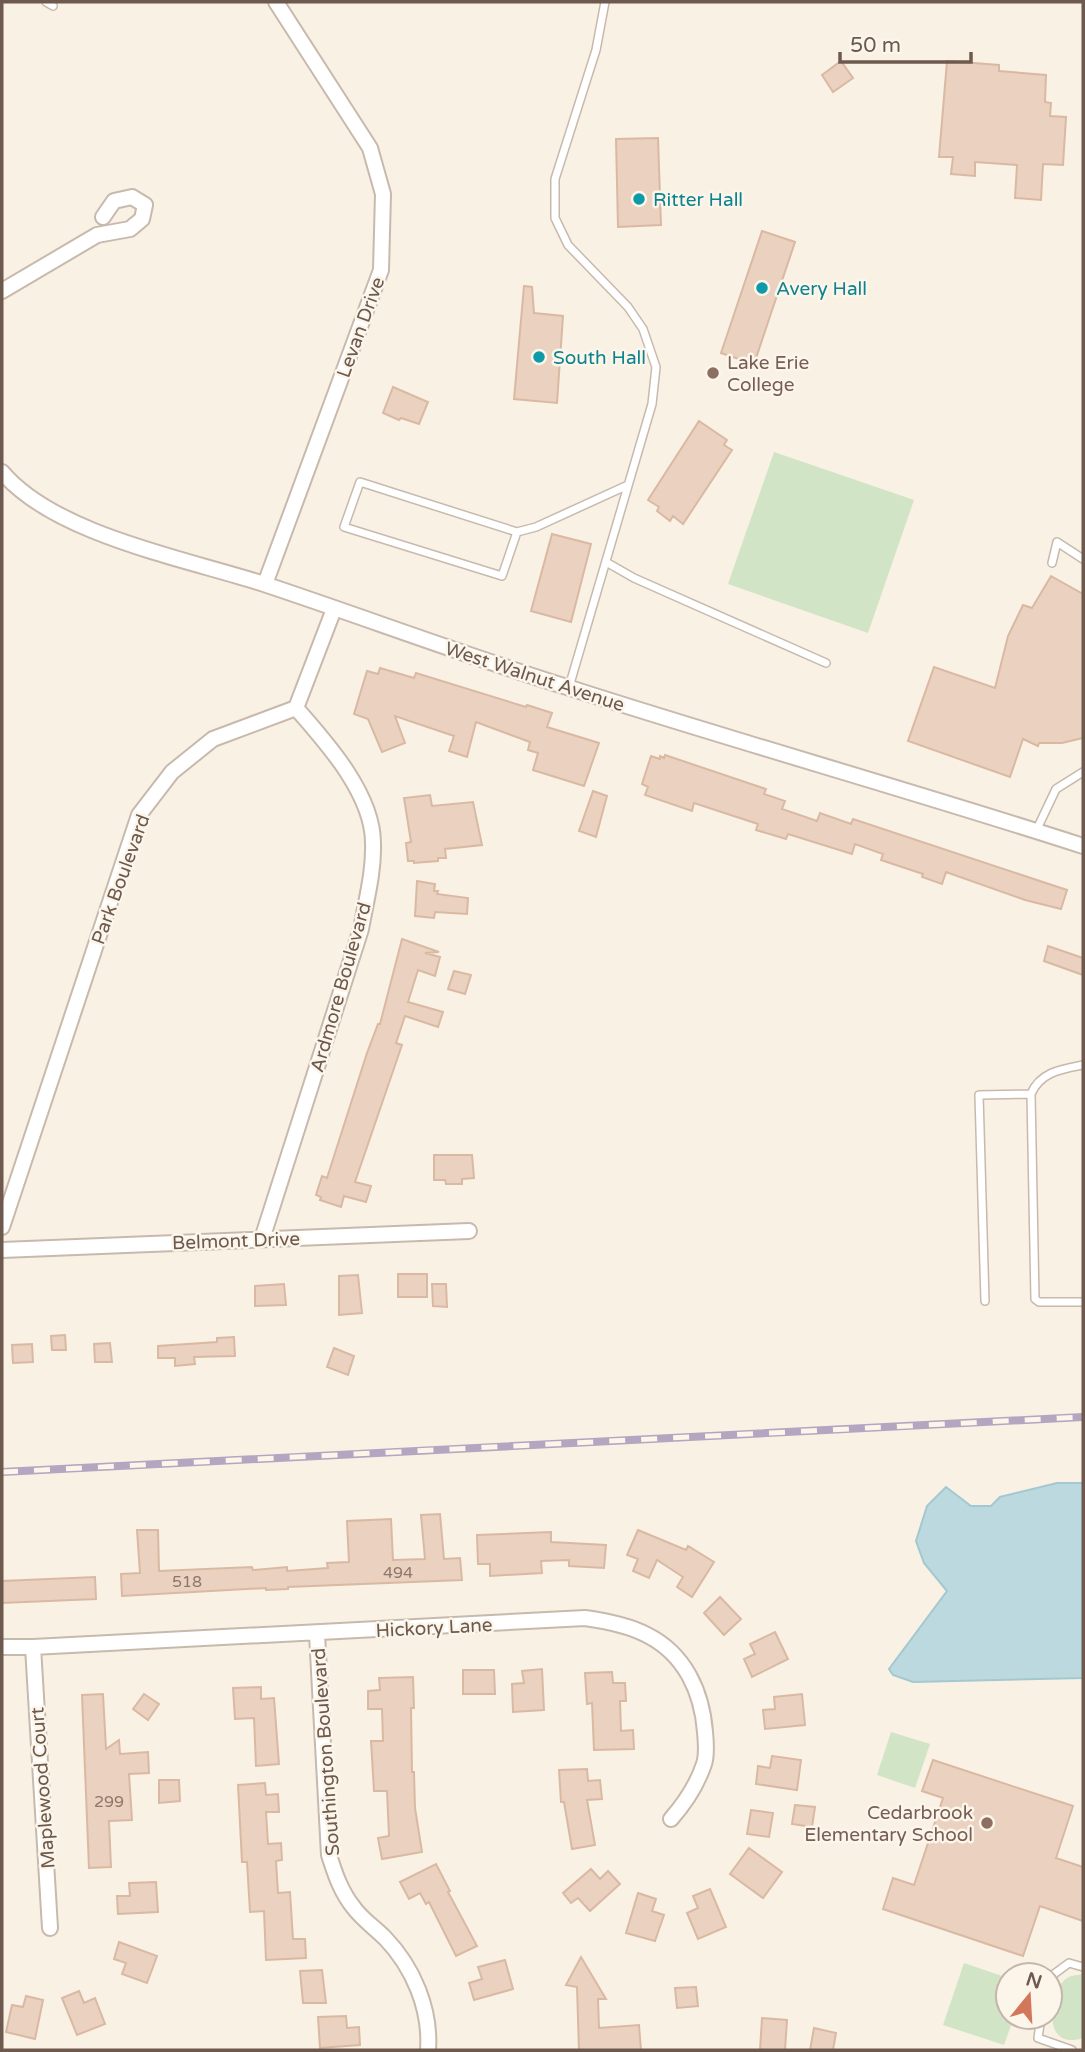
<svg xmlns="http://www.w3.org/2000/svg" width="1085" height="2052" font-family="'Varela Round',sans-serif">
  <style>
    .green { fill: #d1e4c5 }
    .water { fill: #bcd9df; stroke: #a4c8cf; stroke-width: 2 }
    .building { fill: #ead1c0; stroke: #dab9a3; stroke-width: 2 }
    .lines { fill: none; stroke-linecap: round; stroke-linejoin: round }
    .lane-casing { stroke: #c8b9ad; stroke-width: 10 }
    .street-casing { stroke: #c8b9ad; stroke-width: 18 }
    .lane { stroke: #fff; stroke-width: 7 }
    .street { stroke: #fff; stroke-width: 14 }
    .rail-casing { stroke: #b4a5c0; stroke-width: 8 }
    .rail { stroke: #fcf5ea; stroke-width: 5; stroke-dasharray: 16; stroke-linecap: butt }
    .culture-dot { fill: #0f9aa8; stroke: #fcf5ea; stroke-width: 2.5 }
    .education-dot { fill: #8d6e63; stroke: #fcf5ea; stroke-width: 2.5 }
    .labels { text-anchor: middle; stroke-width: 5; stroke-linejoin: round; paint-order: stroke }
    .number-label { font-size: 16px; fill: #8c776a }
    .culture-label { font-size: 19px; fill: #0d838f; stroke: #fcf5ea; text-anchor: start }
    .street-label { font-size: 19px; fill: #6d594e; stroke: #fcf5ea }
    .education-label { font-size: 19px; fill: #785e54; stroke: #fcf5ea; text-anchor: start }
  </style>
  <rect width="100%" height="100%" fill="#f9f1e4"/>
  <path class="green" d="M774,452L914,500L868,633L728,584Z
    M891,1732L930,1744L915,1788L877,1775Z
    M964,1963L1008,1978V2017H1014L1004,2045L943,2025Z
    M1083,1974V2038C1041,2052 1048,1991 1067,1978C1072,1975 1078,1975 1083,1974Z"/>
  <path class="water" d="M1057,1483H1083V1678L913,1682L893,1675L889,1669L947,1591L924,1563L916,1541L927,1506L946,1487L971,1506H991L1000,1497Z"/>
  <path class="building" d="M841,61L853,78L833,92L822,75Z
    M947,61L999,65V71L1046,75L1045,102L1051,103L1050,116L1066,117L1063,165L1043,164L1041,200L1015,198L1017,165L975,162V176L951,174L953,157H939Z
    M658,138L661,225L618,227L616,139Z
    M762,231L795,242L754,364L721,353Z
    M524,286L532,287L534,313L563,316L557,403L514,399Z
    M393,387L428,402L419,424L401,418L399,420L383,413Z
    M699,421L727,440L724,445L732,450L683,524L673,516L670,521L657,511L659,507L648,500Z
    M552,534L591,544L571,622L531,611Z
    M1051,576L1083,594V738L1062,743H1039L1038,746L1023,739L1010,777L908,741L934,667L995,688L1008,636L1023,605L1032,608Z
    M380,668L414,678L416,673L526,707L527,705L552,713L547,727L599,743L584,786L533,770L538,753L528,750L530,742L476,722L467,757L449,751L454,736L395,716L405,743L382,752L368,719L354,714L367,671L378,674Z
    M665,755L766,789L764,794L785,801L782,809L817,821L820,813L851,824L853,819L1067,890L1061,909L1025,900L946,872L942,884L922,877L923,874L881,860L883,854L855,844L852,854L788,834L786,839L756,830L758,824L694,803L692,811L645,795L648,787L642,784L651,756L660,759V756L664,758Z
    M593,791L607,796L596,837L579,831Z
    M430,795L432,806L473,802L482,845L445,849L446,858H438V861L414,863V861H408L406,843L411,842L404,798Z
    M417,881L435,884L434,891H438L437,894L468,898L467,914L435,912L434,918L415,916Z
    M402,939L439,952L425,953L440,957L435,976L418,970L408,1002L443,1012L438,1027L405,1016L396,1043L402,1045L355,1182L371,1186L366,1202L344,1196L341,1207L320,1200L321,1197L316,1195L322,1176L327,1178L367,1053L378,1024H380Z
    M1048,946L1083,958V975L1044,961Z
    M454,971L471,975L465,994L448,989Z
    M434,1155H472L474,1178L462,1179V1184H446L445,1180H434Z
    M398,1274H427V1297H398Z
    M358,1275L362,1313L339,1315V1276Z
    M284,1284L286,1305L255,1306V1286Z
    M432,1284H446L447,1307L433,1306Z
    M65,1335L66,1350H52L51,1336Z
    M234,1337L235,1356L194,1357L195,1364L175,1366V1358H158V1346L217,1342V1338Z
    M110,1343L112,1362H95L94,1344Z
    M32,1344L33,1362L13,1363L12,1345Z
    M334,1348L354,1356L348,1375L327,1367Z
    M440,1514L444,1559L460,1558L462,1580L288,1587V1589L266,1590V1588L122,1596L121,1574L140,1573L137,1530H158L159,1571L252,1567L253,1570L287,1567V1571L328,1568L327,1563L349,1562L347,1521L391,1519L393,1560L425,1559L421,1515Z
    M638,1530L686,1550L688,1546L714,1562L692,1597L677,1587L683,1577L657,1560L649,1578L633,1571L638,1559L627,1555Z
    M551,1532V1542L606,1545L604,1568L569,1566V1560L541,1561L542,1573L490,1576V1564H478L477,1535Z
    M95,1577L96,1599L2,1603V1581Z
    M720,1597L741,1619L724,1635L704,1613Z
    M775,1632L788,1659L752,1677L744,1659L755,1654L750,1644Z
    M542,1669L544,1710L513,1712L512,1684L524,1683L522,1671Z
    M463,1670H494L495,1694H463Z
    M612,1672L613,1683H625L626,1701H620L621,1731L633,1730L634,1749L594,1750L592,1703L587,1704L585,1673Z
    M413,1677L414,1708H411L412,1772H414L415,1808L422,1852L382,1859L378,1838L389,1836L387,1791H374L371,1741H383L382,1709H368V1691L380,1690L379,1678Z
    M261,1687V1699L274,1698L279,1764L256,1766L254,1718L235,1719L233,1688Z
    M103,1694L106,1749L119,1740L120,1754L148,1752L149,1773L129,1774L132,1820L109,1821L111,1867L89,1868L82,1695Z
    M144,1694L159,1704L148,1720L133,1709Z
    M802,1694L805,1725L765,1729L763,1710L775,1709L774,1697Z
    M772,1756L801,1760L797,1790L756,1784L758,1766L770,1768Z
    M933,1760L1073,1806L1056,1858L1083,1867V1921L1040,1906L1023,1956L883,1909L893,1878L914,1885L943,1798L922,1791Z
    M587,1769L588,1781L600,1780L602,1799L587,1800L595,1845L572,1849L564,1802H561L559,1770Z
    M159,1780H179L180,1801L159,1803Z
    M265,1783L266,1795L278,1794L279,1812H266L268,1844L281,1843L282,1860L276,1861L278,1893L290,1892L293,1939H305L306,1958L266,1960L264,1911L250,1912L247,1862H242L238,1785Z
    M795,1805L815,1807L812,1827L792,1824Z
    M751,1810L773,1813L769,1837L747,1834Z
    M749,1848L782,1872L763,1898L730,1874Z
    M436,1864L450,1891L448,1892L477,1946L456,1956L429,1902L426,1904L420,1893L409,1899L400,1882Z
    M591,1869L600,1879L608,1871L620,1884L590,1911L578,1898L571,1903L563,1893Z
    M156,1882L158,1912L118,1914L117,1896H130L129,1883Z
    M710,1889L726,1927L698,1939L687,1913L698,1908L693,1896Z
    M638,1893L656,1899L652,1911L664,1915L655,1941L626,1933Z
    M119,1942L157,1956L147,1983L122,1974L126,1963L114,1959Z
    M581,1957L606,1999H598L599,2028L639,2025L641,2050H579L577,1987L566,1985Z
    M505,1960L513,1989L474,2000L469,1983L482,1979L478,1967Z
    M322,1970L326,2003H303L300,1971Z
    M696,1987L698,2006L677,2008L675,1988Z
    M79,1991L84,2003L95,1998L105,2024L77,2035L62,1998Z
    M26,1996L43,2000L35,2039L6,2032L12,2005L23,2007Z
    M346,2016L347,2028L359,2027L360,2045L320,2048L318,2017Z
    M762,2018L787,2020L785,2050H760Z
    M814,2028L836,2033L833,2050H810Z"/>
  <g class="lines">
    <g class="lane-casing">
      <path id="lane" d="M46,2L53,6
        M517,532L502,576L344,527L360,482L517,532L536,527L628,485
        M606,562L634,578L826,663
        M1052,563L1057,542L1083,559
        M569,687L652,404L656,367L643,329L628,307L568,245L555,218V179L596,50L605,2
        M1036,831L1056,789L1083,772
        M1083,1065C1062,1069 1040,1072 1031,1094L1035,1299L1039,1302H1083
        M985,1301L979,1095L1031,1094
        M1050,1988L1054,1974L1069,1963L1083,1967
        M1041,2017L1038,2038L1072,2050"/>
    </g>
    <g class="street-casing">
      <path id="street" d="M2,291L97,235L130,229L142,219L145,205L132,197L114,201L103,217
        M2,472C55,535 187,559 264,584C366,618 467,656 570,688C741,743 913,791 1083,846
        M265,584L381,270L383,194L370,148L276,2
        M2,1227L139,815L172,772L213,739L296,708L334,609
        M262,1239L361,929C366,901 374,872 373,843C373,794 326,742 296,708
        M2,1250L469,1231
        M317,1634L329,1855C335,1874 341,1892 354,1908C362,1919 375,1928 385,1938C413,1967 431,2009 428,2050
        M2,1647H33L585,1618C607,1621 628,1625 647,1635C685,1654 702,1692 705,1732C706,1742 707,1755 704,1764C697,1785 685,1803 671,1819
        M33,1647L50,1928"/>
    </g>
    <use href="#lane" class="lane"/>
    <use href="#street" class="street"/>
    <g class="rail-casing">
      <path id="rail" d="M2,1472L1083,1417"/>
    </g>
    <use href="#rail" class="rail"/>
  </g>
  <g class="culture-dot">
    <circle cx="639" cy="199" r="7"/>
    <circle cx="762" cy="288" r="7"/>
    <circle cx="539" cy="357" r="7"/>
  </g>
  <g class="education-dot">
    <circle cx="713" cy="373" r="7"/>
    <circle cx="987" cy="1823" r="7"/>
  </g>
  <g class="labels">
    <g class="number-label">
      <text x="398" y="1578">494</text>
      <text x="187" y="1587">518</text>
      <text x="109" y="1807">299</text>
    </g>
    <g class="culture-label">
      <text x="653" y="206">Ritter Hall</text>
      <text x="776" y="295">Avery Hall</text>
      <text x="553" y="364">South Hall</text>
    </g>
    <g class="street-label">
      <text transform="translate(360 327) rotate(-70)" y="7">Levan Drive</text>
      <text transform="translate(535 676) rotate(18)" y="7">West Walnut Avenue</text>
      <text transform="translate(120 879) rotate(-70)" y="7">Park Boulevard</text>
      <text transform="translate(340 987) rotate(-74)" y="7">Ardmore Boulevard</text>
      <text transform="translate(236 1240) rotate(-2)" y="7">Belmont Drive</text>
      <text transform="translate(434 1627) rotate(-3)" y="7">Hickory Lane</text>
      <text transform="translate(325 1752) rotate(-94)" y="7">Southington Boulevard</text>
      <text transform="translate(42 1788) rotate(-94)" y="7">Maplewood Court</text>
    </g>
    <g class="education-label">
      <text x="727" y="369">Lake Erie<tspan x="727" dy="22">College</tspan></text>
      <text x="973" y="1819" text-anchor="end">Cedarbrook<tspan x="973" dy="22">Elementary School</tspan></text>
    </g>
  </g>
  <rect width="1085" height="2052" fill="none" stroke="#6d594e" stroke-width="7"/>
  <g transform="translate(1029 1996) rotate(18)"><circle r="33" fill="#fcf5ea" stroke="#c3b7ac" stroke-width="2"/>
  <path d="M0-5L12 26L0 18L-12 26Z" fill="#d2775a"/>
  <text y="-10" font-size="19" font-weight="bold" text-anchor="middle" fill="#6d594e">N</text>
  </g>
  <path d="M840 52v10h131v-10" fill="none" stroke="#6d594e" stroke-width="3.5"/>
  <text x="850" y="52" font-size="21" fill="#6d594e" stroke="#fcf5ea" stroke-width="5" paint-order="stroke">50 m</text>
</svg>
